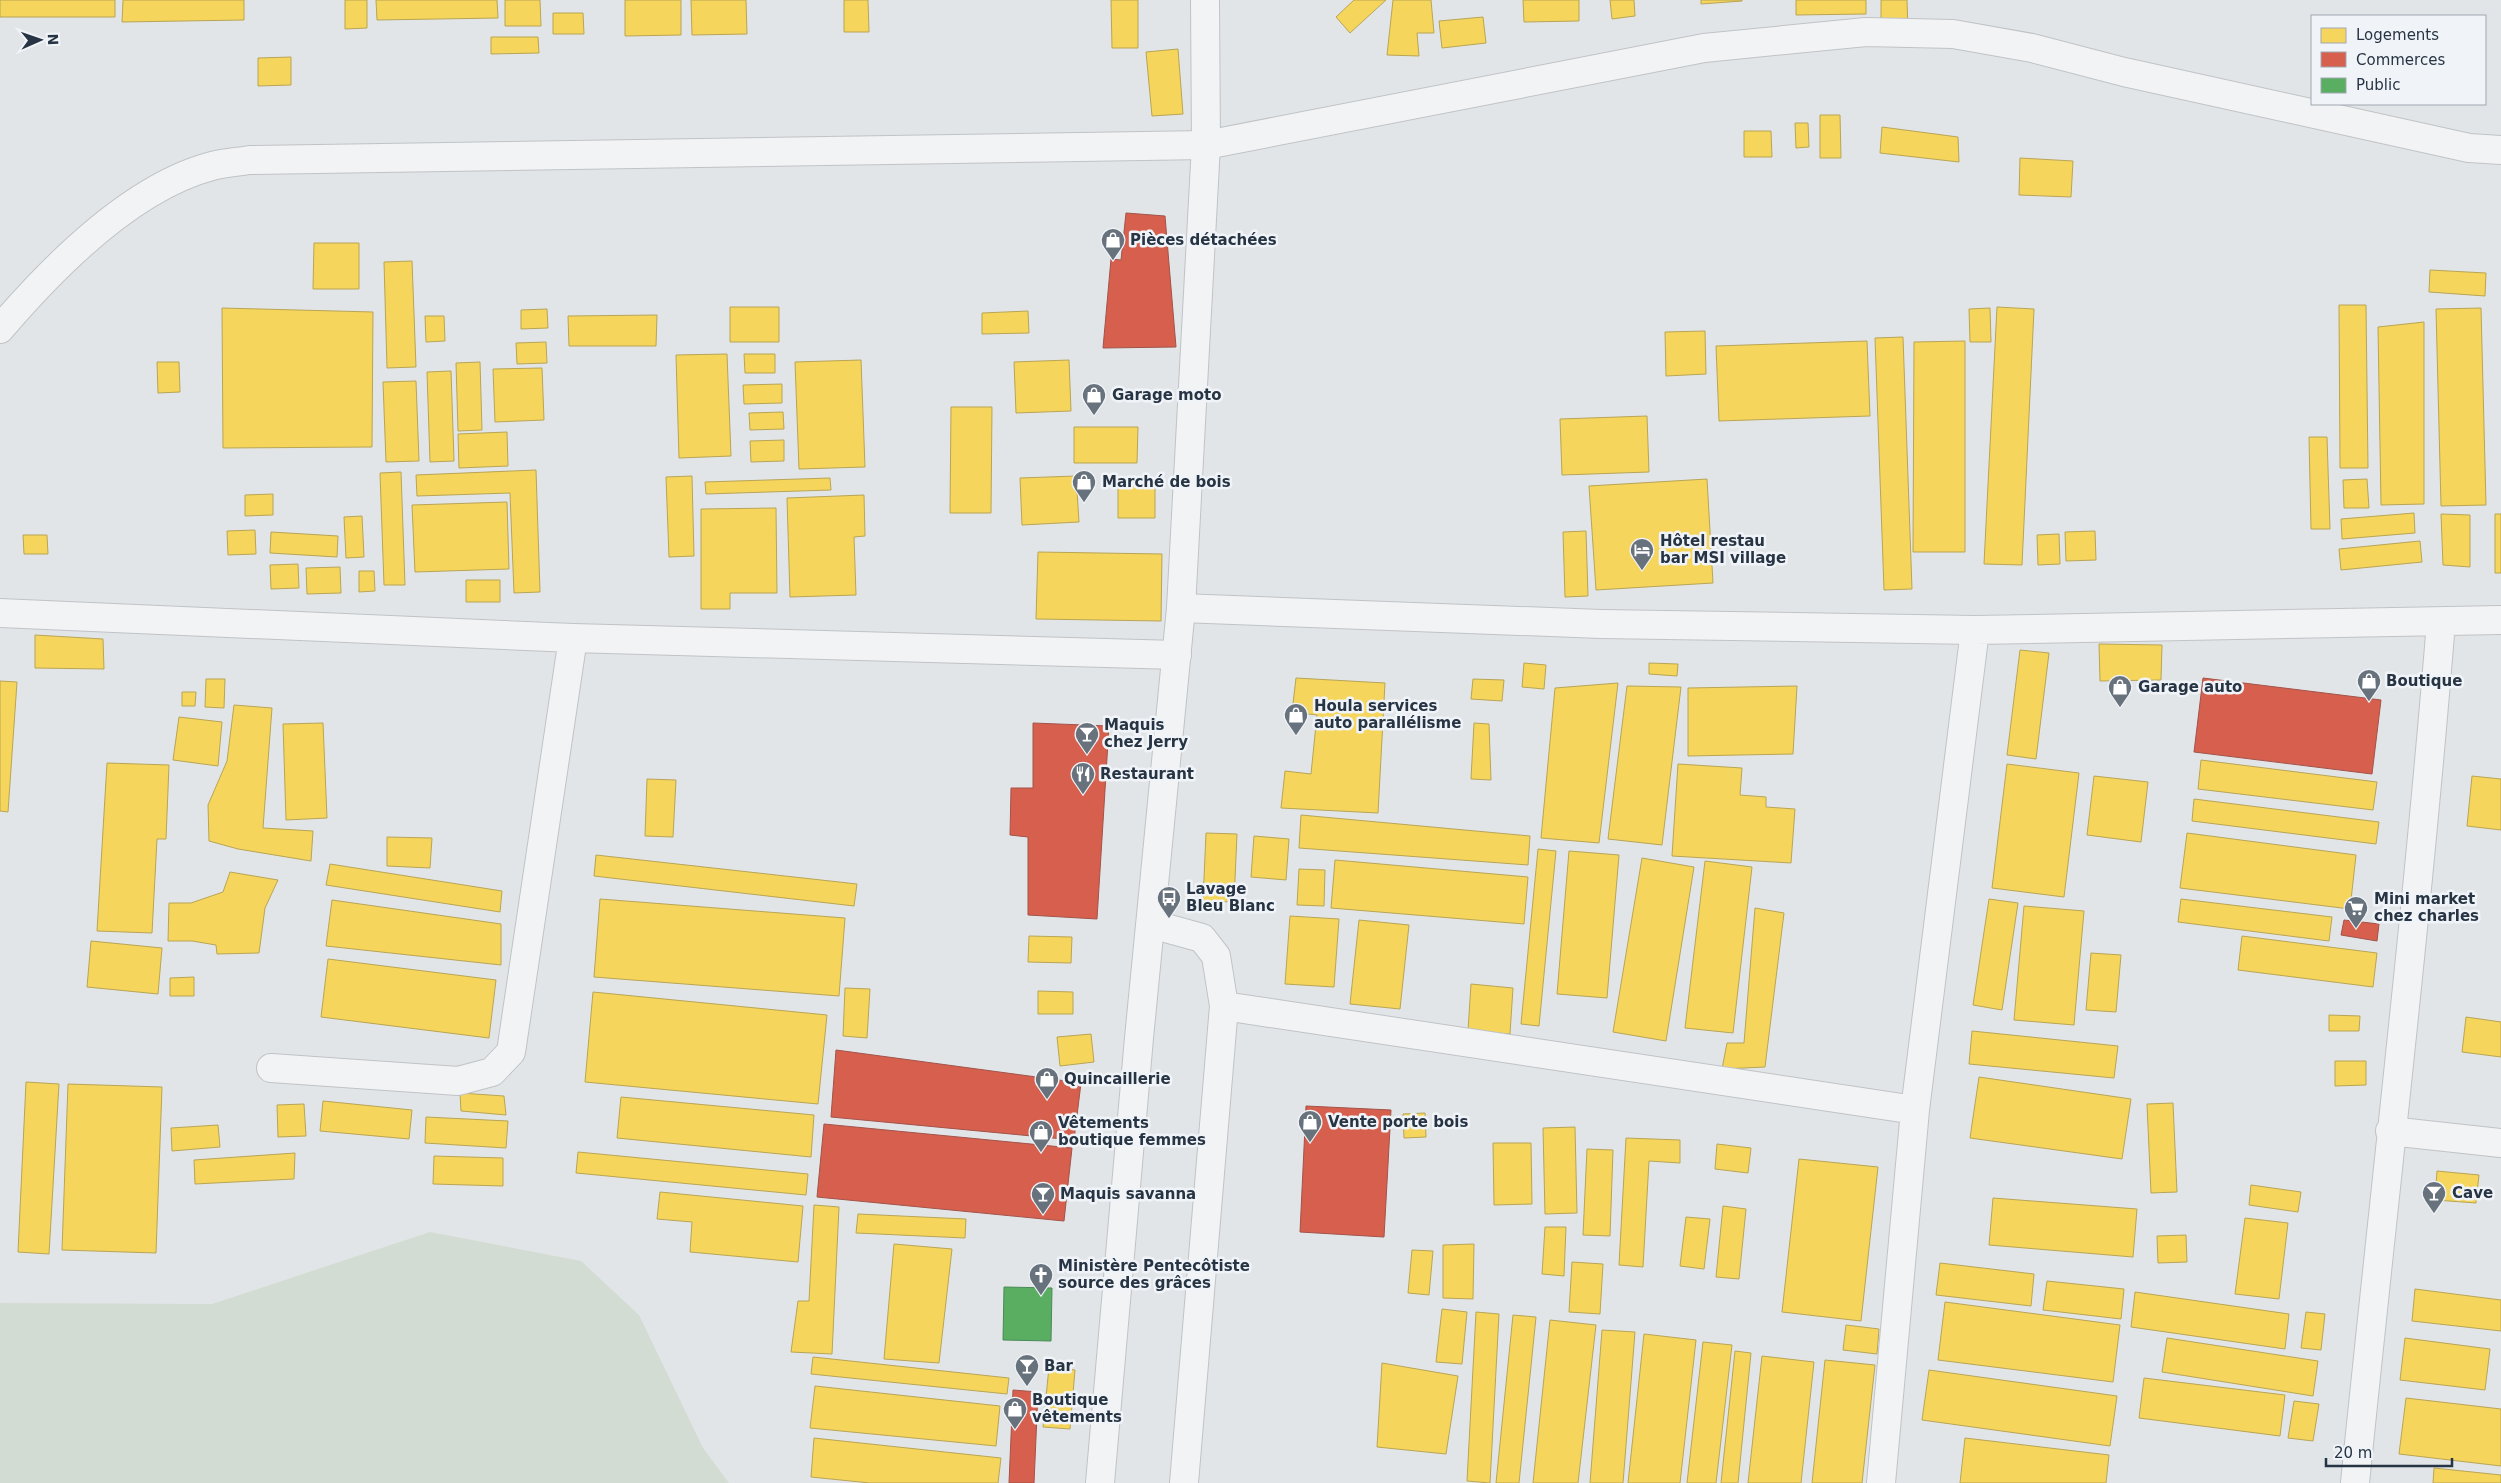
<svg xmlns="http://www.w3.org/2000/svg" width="2501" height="1483" font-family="'DejaVu Sans',sans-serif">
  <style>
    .green { fill: #d3dcd2 }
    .homes { fill: #f6d55c; stroke: #b8a555 }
    .shops { fill: #d6604d; stroke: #a2534a }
    .public { fill: #5aae61; stroke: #4b8958 }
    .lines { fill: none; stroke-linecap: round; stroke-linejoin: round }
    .minor-casing { stroke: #c0c3c6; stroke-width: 30 }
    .tertiary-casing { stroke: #c0c3c6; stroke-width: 30 }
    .minor { stroke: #f2f3f4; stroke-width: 28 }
    .tertiary { stroke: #f2f3f4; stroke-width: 28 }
    .labels { text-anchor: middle; stroke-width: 5; stroke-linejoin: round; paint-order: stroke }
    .poi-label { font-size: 15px; font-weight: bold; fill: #273444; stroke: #f0f4f8; text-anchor: start }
  </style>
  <rect width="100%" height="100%" fill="#e2e5e8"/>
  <path class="green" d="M430,1232L581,1261L639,1315L703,1448L729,1483H0V1303L212,1304Z"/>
  <path class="homes" d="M0,0H115V17H0Z
    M123,0H244V20L122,22Z
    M345,0H367V28L345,29Z
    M376,0H497L498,18L377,20Z
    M505,0H540L541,26H505Z
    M625,0H681V35L625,36Z
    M691,0H746L747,34L692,35Z
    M844,0H868L869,32H844Z
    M1111,0H1138V48H1112Z
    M1354,0H1386L1350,33L1336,17Z
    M1393,0H1431L1434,33H1417L1419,56L1387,55Z
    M1523,0H1579V21L1524,22Z
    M1610,0H1634L1635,16L1612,19Z
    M1701,0H1742V1L1701,4Z
    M1796,0H1866V14L1796,15Z
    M1881,0H1907L1908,29L1881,30Z
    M553,13H583L584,34H553Z
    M1483,17L1486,43L1442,48L1439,21Z
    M491,37H538L539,53L491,54Z
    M1178,49L1183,114L1152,116L1146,52Z
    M291,57V85L258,86V58Z
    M1820,115H1840L1841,158H1820Z
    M1795,123H1808L1809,147L1796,148Z
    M1882,127L1958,137L1959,162L1880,153Z
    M1744,131H1771L1772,157H1744Z
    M2020,158L2073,161L2071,197L2019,195Z
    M314,243H359V289H313Z
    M412,261L416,367L387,368L384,262Z
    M2430,270L2486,273L2485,296L2429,292Z
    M2339,305H2366L2368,468H2340Z
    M730,307H779V342H730Z
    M1997,307L2034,309L2022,565L1984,564Z
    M222,308L373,312L372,447L223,448Z
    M1990,308L1991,342H1970L1969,309Z
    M2481,308L2486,505L2441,506L2436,309Z
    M547,309L548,328L521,329V310Z
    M1028,311L1029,333L982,334V313Z
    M657,315L656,346H569L568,316Z
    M425,316H444L445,341L426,342Z
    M2424,322V504L2381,505L2378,327Z
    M1705,331L1706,374L1666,376L1665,332Z
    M1903,337L1912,589L1884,590L1875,338Z
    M1867,341L1870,416L1719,421L1716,346Z
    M1965,341V552H1913L1914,342Z
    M546,342L547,363L517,364L516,343Z
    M727,354L731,456L679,458L676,355Z
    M744,354H775V373H745Z
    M861,360L865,467L799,469L795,362Z
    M1069,360L1071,411L1016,413L1014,362Z
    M157,362H179L180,392L158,393Z
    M480,362L482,430L458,431L456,363Z
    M542,368L544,420L495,422L493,369Z
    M451,371L454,461L430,462L427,372Z
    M416,381L419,461L386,462L383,382Z
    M782,384V403L744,404L743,385Z
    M951,407H992L991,513H950Z
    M783,412L784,429L750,430L749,413Z
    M1647,416L1649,472L1562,475L1560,419Z
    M1074,427H1138L1137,463H1074Z
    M507,432L508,466L459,468L458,434Z
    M2309,437H2327L2330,529H2311Z
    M784,440V461L751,462L750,441Z
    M536,470L540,592L514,593L510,493L417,496L416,475Z
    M401,472L405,585H384L380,473Z
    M692,476L694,556L669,557L666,477Z
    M1076,476L1079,522L1022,525L1020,478Z
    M830,478L831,490L706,494L705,482Z
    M1155,479V518H1118V480Z
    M1707,479L1713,583L1596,590L1589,486Z
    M2367,479L2369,508H2344L2343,480Z
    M273,494V515L245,516V495Z
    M864,495L865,536L854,537L856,595L790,597L787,498Z
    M507,502L509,569L415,572L412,505Z
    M776,508L777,593H730V609H701V509Z
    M2414,513L2415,533L2342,539L2341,519Z
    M2441,514L2470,515V567L2443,565Z
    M2495,514H2501V573H2495Z
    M362,516L364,557L346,558L344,517Z
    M255,530L256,554L228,555L227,531Z
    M1586,531L1588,596L1565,597L1563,532Z
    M2095,531L2096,560L2066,561L2065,532Z
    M271,532L338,536L337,557L270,553Z
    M2059,534L2060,564L2038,565L2037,535Z
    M23,535H47L48,554H24Z
    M2420,541L2422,562L2341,570L2339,549Z
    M1038,552L1162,554L1161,621L1036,619Z
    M298,564L299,588L271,589L270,565Z
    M340,567L341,593L307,594L306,568Z
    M359,571H374L375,591L359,592Z
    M466,580H500V602H466Z
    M35,635L103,639L104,669L35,668Z
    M2099,644L2162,645L2161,680L2100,681Z
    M2020,650L2049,653L2036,759L2007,755Z
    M1524,663L1546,665L1544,689L1522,687Z
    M1649,663L1678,664L1677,676L1649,674Z
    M1296,678L1385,683L1378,813L1281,808L1285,771L1311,774L1317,715L1292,712Z
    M206,679H225L224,708L205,707Z
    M1473,679L1504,680L1502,701L1471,699Z
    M0,681L17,682L8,812L0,811Z
    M1618,683L1599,843L1541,838L1555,688Z
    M1627,686L1681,687L1662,845L1608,839Z
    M1797,686L1793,754L1688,756V688Z
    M182,692H196L195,706H182Z
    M234,705L272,708L263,828L313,831L311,861L238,849L209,841L208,805L227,761Z
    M179,717L222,722L218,766L173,760Z
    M323,723L327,818L286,820L283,724Z
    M1474,723L1489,724L1491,780L1471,779Z
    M2201,760L2377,782L2373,810L2198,789Z
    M107,763L169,765L166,839H157L152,933L97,931Z
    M1678,764L1742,768L1740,795L1766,797V807L1795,809L1791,863L1672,856Z
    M2007,764L2079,773L2064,897L1992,888Z
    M2094,776L2148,782L2141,842L2087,835Z
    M2472,776L2501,779V830L2467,826Z
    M647,779L676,780L673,837L645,836Z
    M2194,799L2379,822L2376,844L2192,821Z
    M1301,815L1530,836L1528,865L1299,848Z
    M1206,833L1237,834L1234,902L1203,901Z
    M2187,833L2356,855L2350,909L2180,888Z
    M1254,836L1289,839L1286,880L1251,877Z
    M387,837L432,838L430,868L387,866Z
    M1538,849L1556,851L1539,1026L1521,1024Z
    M1569,851L1619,855L1607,998L1557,994Z
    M596,855L857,884L854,906L594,876Z
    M1642,858L1694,867L1666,1041L1613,1032Z
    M1335,860L1528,877L1524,924L1331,908Z
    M1705,861L1752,867L1733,1033L1685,1028Z
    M330,864L502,891L500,912L326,885Z
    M1299,869L1325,870L1324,906L1297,905Z
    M230,872L278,880L265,908L259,953L217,954L216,945L192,941H168L169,903H191L223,892Z
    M600,899L845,918L839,996L594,977Z
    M1989,899L2018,903L2002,1010L1973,1005Z
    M2181,899L2332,917L2329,941L2178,922Z
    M332,900L501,924V965L326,946Z
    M2024,906L2084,911L2074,1025L2014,1020Z
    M1755,908L1784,913L1765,1067L1722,1069L1727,1043H1744Z
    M1290,916L1339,919L1334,987L1285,984Z
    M1359,920L1409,925L1400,1009L1350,1004Z
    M1029,936L1072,937L1071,963L1028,962Z
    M2242,936L2377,953L2373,987L2238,970Z
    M91,941L162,948L158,994L87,987Z
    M2091,953L2121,955L2116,1012L2086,1010Z
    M328,959L496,980L489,1038L321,1017Z
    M194,977V996H170V978Z
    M1471,984L1513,988L1510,1034L1468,1031Z
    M845,988L870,989L867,1038L843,1036Z
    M1038,991L1073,992V1014H1038Z
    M593,992L827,1015L818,1104L585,1082Z
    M2329,1015L2360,1016L2359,1031H2329Z
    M2466,1017L2501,1022V1057L2462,1052Z
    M1972,1031L2118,1046L2114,1078L1969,1064Z
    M1091,1034L1094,1062L1060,1066L1057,1037Z
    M2335,1061H2366V1085L2335,1086Z
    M1979,1077L2131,1099L2122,1159L1970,1138Z
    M26,1082L59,1084L49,1254L18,1252Z
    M68,1084L162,1087L156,1253L62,1250Z
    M460,1093L504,1096L506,1115L461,1111Z
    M621,1097L814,1115L811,1157L617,1138Z
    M323,1101L412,1110L409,1139L320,1131Z
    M2173,1103L2177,1192L2151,1193L2147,1104Z
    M304,1104L306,1136L278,1137L277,1105Z
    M1425,1113L1426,1137L1404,1138L1403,1114Z
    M426,1117L508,1121L506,1148L425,1143Z
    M218,1125L220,1147L172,1151L171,1128Z
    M1575,1127L1577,1213L1545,1214L1543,1128Z
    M1626,1138L1680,1140V1163L1649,1161L1643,1267L1619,1265Z
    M1493,1143H1531L1532,1204L1494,1205Z
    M1717,1144L1751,1148L1748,1173L1715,1169Z
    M1587,1149L1613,1150L1610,1236L1583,1235Z
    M578,1152L808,1174L806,1195L576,1173Z
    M295,1153L294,1179L195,1184L194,1160Z
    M434,1156L503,1158V1186L433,1184Z
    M1799,1159L1878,1167L1861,1321L1782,1312Z
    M2437,1171L2479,1175L2476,1203L2435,1200Z
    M2251,1185L2301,1192L2298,1212L2249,1205Z
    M660,1192L803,1206L798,1262L690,1252L692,1222L657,1219Z
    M1993,1198L2137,1209L2133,1257L1989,1245Z
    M814,1205L839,1207L832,1354L791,1352L798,1301H809Z
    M1723,1206L1746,1209L1739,1279L1716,1277Z
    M858,1214L966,1219L965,1238L856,1233Z
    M1686,1217L1710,1219L1704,1269L1680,1266Z
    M2245,1218L2288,1223L2279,1299L2235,1294Z
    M1545,1227H1566L1564,1276L1542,1274Z
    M2186,1235L2187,1262L2158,1263L2157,1236Z
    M894,1244L952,1249L939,1363L884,1359Z
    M1474,1244L1473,1299L1443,1298V1245Z
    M1412,1250L1433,1251L1429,1295L1408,1293Z
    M1572,1262L1603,1264L1600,1314L1569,1312Z
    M1940,1263L2034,1274L2031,1306L1936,1295Z
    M2047,1281L2124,1289L2121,1319L2043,1310Z
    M2415,1289L2501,1300V1331L2412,1321Z
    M2135,1292L2289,1314L2285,1349L2131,1327Z
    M1945,1302L2120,1325L2113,1382L1938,1360Z
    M1442,1309L1467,1312L1462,1364L1436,1362Z
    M1476,1312L1499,1314L1490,1483L1467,1481Z
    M2306,1312L2325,1314L2321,1350L2301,1348Z
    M1513,1315L1536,1317L1519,1483H1496Z
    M1550,1320L1596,1325L1578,1483H1533Z
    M1846,1325L1879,1329L1877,1354L1843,1350Z
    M1602,1330L1635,1332L1623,1483H1590Z
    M1644,1334L1696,1340L1680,1483H1628Z
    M2167,1338L2318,1361L2313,1396L2162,1372Z
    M2405,1338L2490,1349L2485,1390L2400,1380Z
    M1703,1342L1732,1345L1716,1483H1687Z
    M1735,1351L1751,1353L1738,1483H1721Z
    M1762,1356L1814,1362L1801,1483H1748Z
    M813,1357L1009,1378L1007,1394L811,1374Z
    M1825,1360L1875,1365L1862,1483H1812Z
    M1382,1363L1458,1376L1446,1454L1377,1447Z
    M1049,1367L1075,1370L1070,1429L1043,1427Z
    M1929,1370L2117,1396L2110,1446L1922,1420Z
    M2144,1378L2285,1395L2280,1436L2139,1418Z
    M815,1386L1000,1406L996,1446L810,1428Z
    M2406,1398L2501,1409V1466L2399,1454Z
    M2294,1401L2319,1404L2313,1441L2288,1438Z
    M814,1438L1001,1458L998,1483H870L811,1477Z
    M1965,1438L2109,1455L2106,1483H1960Z
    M2434,1468L2501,1475V1483H2433Z"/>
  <path class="shops" d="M1126,213L1165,216L1176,347L1103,348L1111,259L1121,260Z
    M2203,678L2381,700L2372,774L2194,752Z
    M1033,723L1109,726L1097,919L1028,915V837L1010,835L1011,788H1033Z
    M2344,920L2379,924L2377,941L2341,935Z
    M836,1050L1081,1083L1074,1140L831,1117Z
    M1306,1106L1391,1110L1384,1237L1300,1232Z
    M824,1124L1072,1148L1064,1221L817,1197Z
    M1013,1390L1038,1392L1034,1483H1009Z"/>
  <path class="public" d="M1004,1287L1052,1288L1051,1341L1003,1340Z"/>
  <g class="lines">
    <g class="minor-casing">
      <path id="minor" d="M0,329C52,268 132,187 212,166C224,163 237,162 250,160L1206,145L1704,48L1866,32L1953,34L2032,48L2124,72L2469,148L2501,150
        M1181,608L1601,624L1975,630L2501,620
        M0,613L573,638L1177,655
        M1151,924L1202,938L1216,956L1224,1006L1915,1110
        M271,1068L458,1081L492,1072L511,1052L573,638
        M2390,1131L2501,1143
        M1184,1483L1224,1006
        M1881,1483L1915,1110L1975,630
        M2355,1483C2384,1196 2418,909 2441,622"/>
    </g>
    <g class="tertiary-casing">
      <path id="tertiary" d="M1100,1483L1139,1038L1181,608L1206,145L1205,0"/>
    </g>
    <use href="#minor" class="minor"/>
    <use href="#tertiary" class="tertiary"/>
  </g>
  <defs>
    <g id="shop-pin" transform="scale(1.25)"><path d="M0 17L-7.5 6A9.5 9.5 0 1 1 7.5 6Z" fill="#68727d" stroke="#f0f4f8"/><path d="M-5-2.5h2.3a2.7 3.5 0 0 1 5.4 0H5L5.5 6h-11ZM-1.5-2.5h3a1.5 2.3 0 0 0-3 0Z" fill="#fff"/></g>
    <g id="hotel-pin" transform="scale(1.25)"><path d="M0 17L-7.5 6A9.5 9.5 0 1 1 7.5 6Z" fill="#68727d" stroke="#f0f4f8"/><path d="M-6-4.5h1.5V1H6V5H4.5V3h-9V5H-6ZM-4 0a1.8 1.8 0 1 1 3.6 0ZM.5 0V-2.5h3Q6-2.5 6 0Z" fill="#fff"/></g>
    <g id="bar-pin" transform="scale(1.25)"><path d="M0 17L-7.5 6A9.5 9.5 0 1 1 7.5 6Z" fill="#68727d" stroke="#f0f4f8"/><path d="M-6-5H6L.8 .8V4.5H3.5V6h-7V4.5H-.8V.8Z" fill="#fff"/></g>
    <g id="restaurant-pin" transform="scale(1.25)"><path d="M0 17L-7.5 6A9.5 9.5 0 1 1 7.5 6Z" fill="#68727d" stroke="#f0f4f8"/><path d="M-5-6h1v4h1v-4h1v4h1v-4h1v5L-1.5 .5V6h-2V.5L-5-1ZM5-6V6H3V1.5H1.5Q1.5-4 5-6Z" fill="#fff"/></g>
    <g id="bus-pin" transform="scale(1.25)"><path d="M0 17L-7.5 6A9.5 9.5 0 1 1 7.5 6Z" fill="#68727d" stroke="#f0f4f8"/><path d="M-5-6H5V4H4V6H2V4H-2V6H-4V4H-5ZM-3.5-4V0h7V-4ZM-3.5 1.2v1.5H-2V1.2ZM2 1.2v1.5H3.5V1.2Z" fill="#fff"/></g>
    <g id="supermarket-pin" transform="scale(1.25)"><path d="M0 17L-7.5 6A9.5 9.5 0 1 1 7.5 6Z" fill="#68727d" stroke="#f0f4f8"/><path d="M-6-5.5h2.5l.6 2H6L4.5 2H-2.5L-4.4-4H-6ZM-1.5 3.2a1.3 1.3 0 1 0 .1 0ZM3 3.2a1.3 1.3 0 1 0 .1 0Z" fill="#fff"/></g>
    <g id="church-pin" transform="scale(1.25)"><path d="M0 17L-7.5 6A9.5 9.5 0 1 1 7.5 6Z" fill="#68727d" stroke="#f0f4f8"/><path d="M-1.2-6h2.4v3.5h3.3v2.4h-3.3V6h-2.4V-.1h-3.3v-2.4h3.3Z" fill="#fff"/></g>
  </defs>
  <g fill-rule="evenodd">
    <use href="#shop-pin" x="1113" y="240"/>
    <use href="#shop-pin" x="1094" y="395"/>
    <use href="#shop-pin" x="1084" y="482"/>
    <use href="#hotel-pin" x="1642" y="550"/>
    <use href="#shop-pin" x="2369" y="681"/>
    <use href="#shop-pin" x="2120" y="687"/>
    <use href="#shop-pin" x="1296" y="715"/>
    <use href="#bar-pin" x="1087" y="734"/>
    <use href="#restaurant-pin" x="1083" y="774"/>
    <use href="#bus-pin" x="1169" y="898"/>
    <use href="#supermarket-pin" x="2356" y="908"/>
    <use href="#shop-pin" x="1047" y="1079"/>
    <use href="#shop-pin" x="1310" y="1122"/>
    <use href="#shop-pin" x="1041" y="1132"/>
    <use href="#bar-pin" x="2434" y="1193"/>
    <use href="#bar-pin" x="1043" y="1194"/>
    <use href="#church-pin" x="1041" y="1275"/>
    <use href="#bar-pin" x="1027" y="1366"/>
    <use href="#shop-pin" x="1015" y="1409"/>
  </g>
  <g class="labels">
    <g class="poi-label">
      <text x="1130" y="245">Pièces détachées</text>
      <text x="1112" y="400">Garage moto</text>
      <text x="1102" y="487">Marché de bois</text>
      <text x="1660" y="546">Hôtel restau<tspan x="1660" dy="17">bar MSI village</tspan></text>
      <text x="2386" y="686">Boutique</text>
      <text x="2138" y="692">Garage auto</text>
      <text x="1314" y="711">Houla services<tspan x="1314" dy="17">auto parallélisme</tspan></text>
      <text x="1104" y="730">Maquis<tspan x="1104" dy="17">chez Jerry</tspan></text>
      <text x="1100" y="779">Restaurant</text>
      <text x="1186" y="894">Lavage<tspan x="1186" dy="17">Bleu Blanc</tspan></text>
      <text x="2374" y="904">Mini market<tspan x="2374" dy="17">chez charles</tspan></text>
      <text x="1064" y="1084">Quincaillerie</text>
      <text x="1328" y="1127">Vente porte bois</text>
      <text x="1058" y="1128">Vêtements<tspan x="1058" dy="17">boutique femmes</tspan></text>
      <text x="2452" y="1198">Cave</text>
      <text x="1060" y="1199">Maquis savanna</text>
      <text x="1058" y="1271">Ministère Pentecôtiste<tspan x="1058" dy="17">source des grâces</tspan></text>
      <text x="1044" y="1371">Bar</text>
      <text x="1032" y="1405">Boutique<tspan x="1032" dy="17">vêtements</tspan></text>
    </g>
  </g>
  <rect x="2311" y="15" width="175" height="90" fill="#f0f4f8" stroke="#a0a7b0"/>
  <rect x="2321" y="28" width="25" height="15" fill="#f6d55c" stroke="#a0a7b0"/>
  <text x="2356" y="40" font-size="15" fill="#273444">Logements</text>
  <rect x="2321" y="52" width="25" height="15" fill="#d6604d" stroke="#a0a7b0"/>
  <text x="2356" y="65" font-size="15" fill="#273444">Commerces</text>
  <rect x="2321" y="78" width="25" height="15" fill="#5aae61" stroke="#a0a7b0"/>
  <text x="2356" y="90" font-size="15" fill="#273444">Public</text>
  <g transform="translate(40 40) rotate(88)" stroke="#f0f4f8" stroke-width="4" paint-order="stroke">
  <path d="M0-4L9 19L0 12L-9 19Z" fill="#273444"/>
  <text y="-8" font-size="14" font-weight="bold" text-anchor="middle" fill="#273444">N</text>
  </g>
  <path d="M2326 1458v8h126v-8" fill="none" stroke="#273444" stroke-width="2.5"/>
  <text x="2334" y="1458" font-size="15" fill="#273444" stroke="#f0f4f8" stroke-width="4" paint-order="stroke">20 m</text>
</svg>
